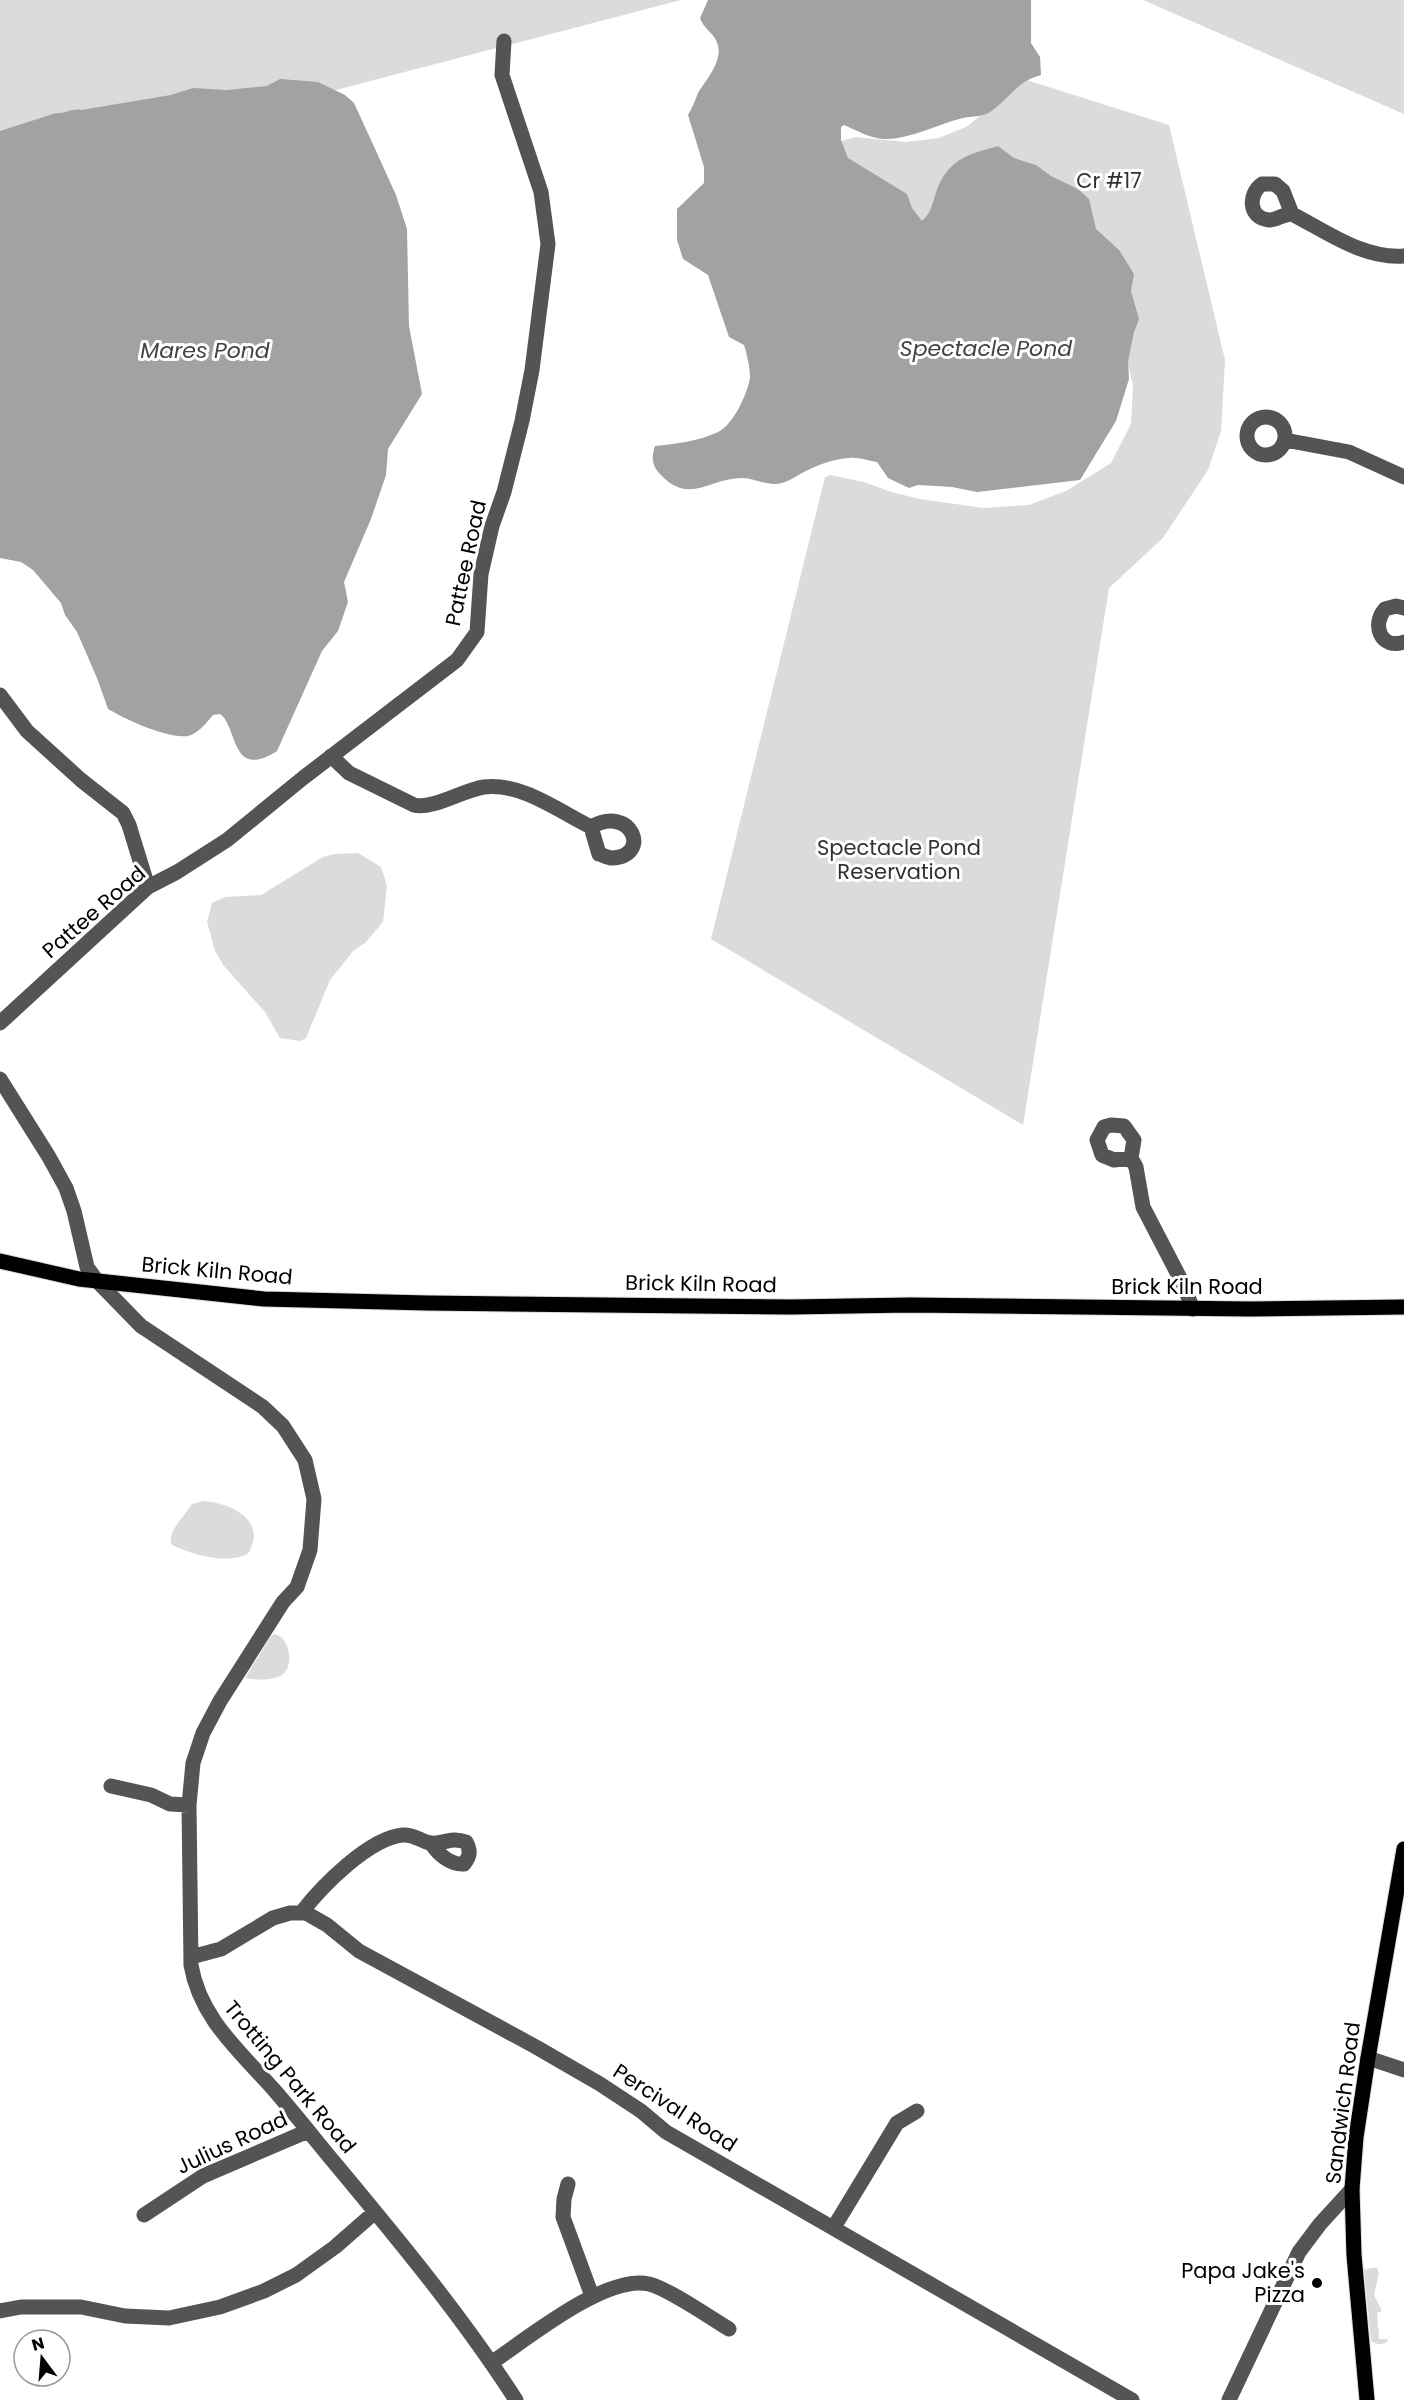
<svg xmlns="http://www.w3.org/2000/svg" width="1404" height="2400" font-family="Poppins,sans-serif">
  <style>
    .green { fill: #dbdbdb }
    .water { fill: #a2a2a2 }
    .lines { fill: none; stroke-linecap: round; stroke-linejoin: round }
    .major-casing { stroke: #dbdbdb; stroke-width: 17 }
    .minor { stroke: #545454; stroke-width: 15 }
    .major { stroke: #000; stroke-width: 15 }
    .poi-dot { fill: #000; stroke: #fff; stroke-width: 2 }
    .labels { text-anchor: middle; stroke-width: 6; stroke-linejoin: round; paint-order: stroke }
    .park-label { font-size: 21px; fill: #323232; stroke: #fff }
    .street-label { font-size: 21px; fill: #000; stroke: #fff }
    .poi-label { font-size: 21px; fill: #000; stroke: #fff; text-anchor: end }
    .water-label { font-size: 22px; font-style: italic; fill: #434343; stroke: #fff }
  </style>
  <rect width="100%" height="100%" fill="#fff"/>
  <path class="green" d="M0,0H681L336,90L267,116L0,146Z
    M1143,0H1404V114Z
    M1020,78L1169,125L1225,360L1221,431L1208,470L1163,538L1109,588L1023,1125L711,939L825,477L830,475L864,482L891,492L920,499L984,508L1029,505L1066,491L1111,463L1131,424L1133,385L1116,319L920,241L830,144L855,137L906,142L939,138L968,126L1014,87Z
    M358,853L381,867L387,886L383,922L365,943L354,950L330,980L306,1038L300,1041L280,1038L265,1012L224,966L215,951L207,922L212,903L225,897L261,895L323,857L334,854Z
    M203,1501C225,1502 259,1515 253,1542C251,1546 251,1551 247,1554C228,1565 188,1554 171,1544C169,1530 182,1519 189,1508L192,1504Z
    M275,1634C289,1638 295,1663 283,1674C275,1681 255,1680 245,1678L271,1636Z
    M1371,2268H1377L1379,2274L1374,2295L1382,2311L1377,2313L1379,2339H1387L1388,2341C1384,2345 1375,2345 1371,2341L1364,2270Z"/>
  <path class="water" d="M708,0H1031V43L1040,57L1041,75C1017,81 1010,98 990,112C983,117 972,116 963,118C938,124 909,140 883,139C869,138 856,130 844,125L841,127V140L848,158L907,194L912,208L922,221C933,211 933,199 938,187C951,157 971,154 998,146L1014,158L1036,165L1051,176L1078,189L1089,199L1096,229L1119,250L1134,274L1131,291L1139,319L1134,332L1128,361L1129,379L1116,421L1080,480L977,492L952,487L918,485L909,488L888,478L877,462C869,461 858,457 850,458C837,458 817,465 806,471C797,475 792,480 782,483C767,487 756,478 742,478C710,478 689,505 661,475C652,466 651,458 655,446C675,444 700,441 718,432C733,425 748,393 750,377C750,367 747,355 744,345L729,337L708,275L683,259L677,240V209L704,183V167L688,115C692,108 695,101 698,93C707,78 728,56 714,37C709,30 703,27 700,18Z
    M280,79L318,82L345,95L354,103L376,151L396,195L407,229L409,326L422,394L388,449L386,475L371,519L344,582L348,602L338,631L322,651L277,751C230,781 238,726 220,714L213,715C207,722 198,734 188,736C167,739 125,719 108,709L97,678L77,632L65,615L61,603L33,570L21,562L0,558V131L56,113C65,114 73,108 81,110L171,95L193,88L227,90L267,86Z"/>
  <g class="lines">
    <g class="major-casing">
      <path id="major" d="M0,1261L79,1279L264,1299L427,1303L791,1307L910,1305L1250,1309L1404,1307
        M1367,2400L1354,2255L1352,2189L1356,2137L1368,2058L1404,1849"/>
    </g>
    <path class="minor" d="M1292,214L1283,191L1275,184H1262C1248,194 1248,218 1269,220C1277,220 1283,214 1292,214C1327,232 1363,259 1404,256
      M1247 436a19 19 0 1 1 38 0a19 19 0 1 1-38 0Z
      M1285,440L1349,452L1404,477
      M1404,608L1396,606L1385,609C1371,625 1381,650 1404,642
      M0,695L27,731L81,780L123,813L129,825L148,887
      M331,756L349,773L414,805C432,810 463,790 484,787C521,782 560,812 591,827C632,804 652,856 612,858C608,858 603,855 599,854L591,827
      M0,1023L148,887L177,872L227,840L303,778L457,660L477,632L481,574L492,526L504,492L522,421L532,370L548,244L541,192L502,75L504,41
      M0,1079L49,1157L66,1188L74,1211L87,1267L97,1281L141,1326L263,1407L283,1426L305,1460L314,1499L310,1550L297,1587L283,1602L220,1701L203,1733L193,1763L189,1805L191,1965C200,2019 241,2052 275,2091C295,2114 314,2138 333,2161C397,2238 462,2316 516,2400
      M1131,1158L1114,1160L1102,1155L1097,1140L1104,1127L1111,1125L1124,1126L1134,1140L1131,1158L1136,1167L1143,1207L1182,1282L1193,1309
      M111,1786L151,1795L170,1804L189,1805
      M301,1913C322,1886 369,1838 403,1835C414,1834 420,1841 430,1843C443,1845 450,1836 466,1842C471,1851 470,1856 464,1864C450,1865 438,1854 431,1843
      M191,1957L221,1949L273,1918L290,1913H306L327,1925L359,1951L536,2047L600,2084L641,2111L666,2132L1132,2400
      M1368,2058L1404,2070
      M568,2184L564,2199L563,2217L592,2296
      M144,2215L203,2176L308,2131
      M834,2227L897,2123L917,2111
      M0,2311L21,2307H81L125,2316L169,2318L220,2307L264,2291L296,2275L335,2247L375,2212
      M491,2363C527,2339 606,2274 649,2284C669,2289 709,2317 729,2329
      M1229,2400L1299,2252L1320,2224L1352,2189"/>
    <use href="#major" class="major"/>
  </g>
  <circle class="poi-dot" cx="1317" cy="2283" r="6"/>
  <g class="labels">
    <g class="park-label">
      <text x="1109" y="188">Cr #17</text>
      <text x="899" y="855">Spectacle Pond<tspan x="899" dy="24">Reservation</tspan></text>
    </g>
    <g class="street-label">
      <text transform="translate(466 563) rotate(-78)" y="7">Pattee Road</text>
      <text transform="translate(94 912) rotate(-41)" y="7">Pattee Road</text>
      <text transform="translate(217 1271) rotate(5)" y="7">Brick Kiln Road</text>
      <text transform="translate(701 1284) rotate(1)" y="7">Brick Kiln Road</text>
      <text x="1187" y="1294">Brick Kiln Road</text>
      <text transform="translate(290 2077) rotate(50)" y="7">Trotting Park Road</text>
      <text transform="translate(1343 2103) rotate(-83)" y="7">Sandwich Road</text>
      <text transform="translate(675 2108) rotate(33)" y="7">Percival Road</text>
      <text transform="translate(232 2143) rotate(-25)" y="7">Julius Road</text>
    </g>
    <g class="poi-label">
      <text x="1305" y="2278">Papa Jake's<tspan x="1305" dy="24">Pizza</tspan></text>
    </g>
    <g class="water-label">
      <text x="986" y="356">Spectacle Pond</text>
      <text x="205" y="358">Mares Pond</text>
    </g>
  </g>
  <g transform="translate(42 2358) rotate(344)"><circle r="28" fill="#ffffff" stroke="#999999" stroke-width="1.5"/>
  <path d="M0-4.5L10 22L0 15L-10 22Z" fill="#000000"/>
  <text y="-9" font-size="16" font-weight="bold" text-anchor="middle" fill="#000000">N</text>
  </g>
</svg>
